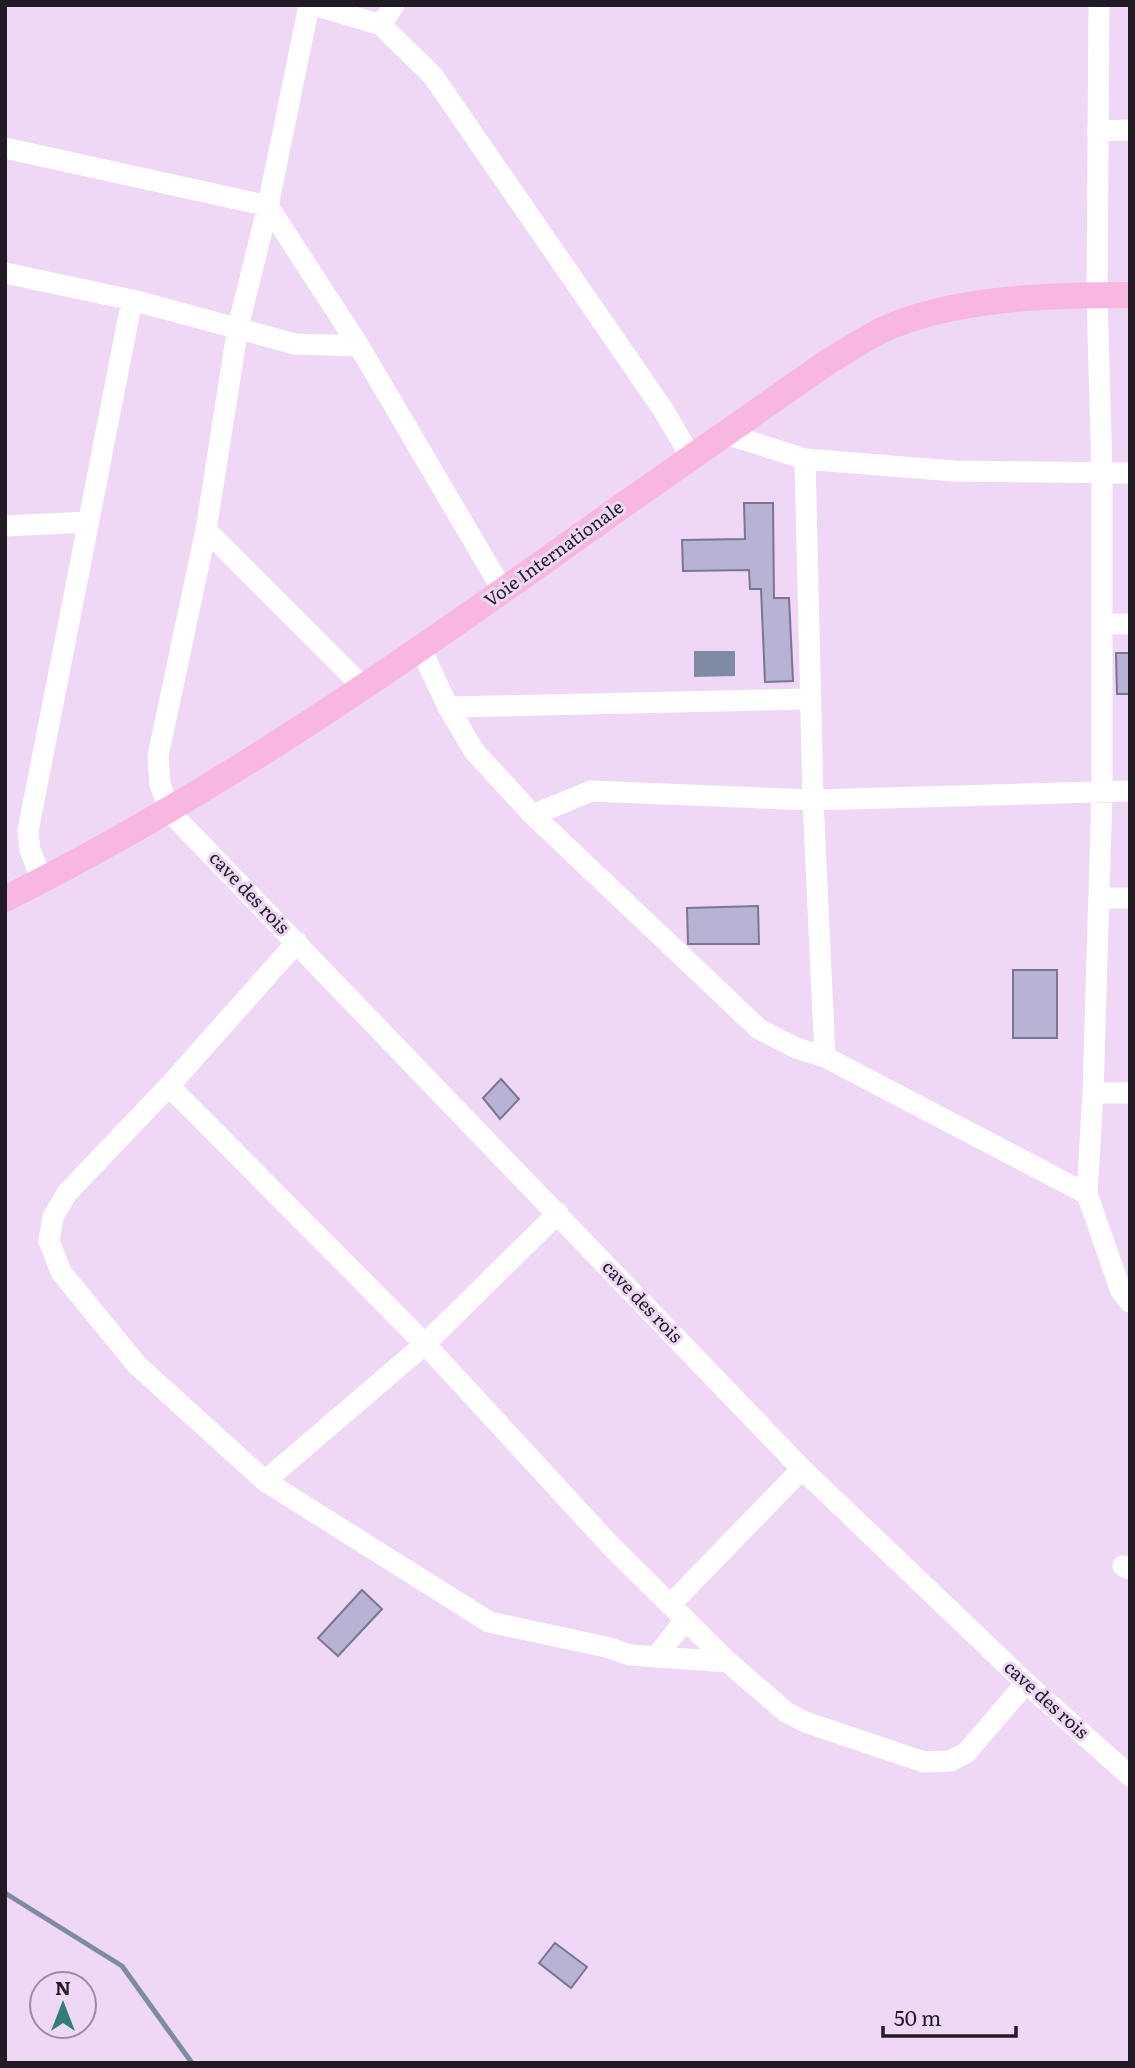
<svg xmlns="http://www.w3.org/2000/svg" width="1135" height="2068" font-family="Literata,serif">
  <style>
    .water { fill: #7f8ba5 }
    .lines { fill: none; stroke-linecap: round; stroke-linejoin: round }
    .stream { stroke: #7f8ba5; stroke-width: 5 }
    .building { fill: #b8b3d4; stroke: #7a7593; stroke-width: 2 }
    .minor { stroke: #fff; stroke-width: 21 }
    .major { stroke: #f8b7e0; stroke-width: 26 }
    .labels { text-anchor: middle; stroke-width: 6; stroke-linejoin: round; paint-order: stroke }
    .street-label { font-size: 18px; fill: #221a24; stroke: #eed8f5 }
  </style>
  <rect width="100%" height="100%" fill="#eed8f5"/>
  <path class="water" d="M694,651H735V676L694,677Z"/>
  <g class="lines">
    <path class="stream" d="M5,1893L122,1966L192,2063"/>
  </g>
  <path class="building" d="M744,503H773L774,598H789L793,681L765,682L761,589H750L749,570L683,571L682,540L745,539Z
    M1116,653H1130V694H1117Z
    M758,906L759,944H688L687,908Z
    M1013,970H1057V1038H1013Z
    M501,1079L519,1099L500,1119L483,1098Z
    M362,1590L382,1609L338,1656L318,1638Z
    M555,1943L587,1967L571,1988L539,1963Z"/>
  <g class="lines">
    <path class="minor" d="M309,5L268,206L238,327L206,530L158,756L160,784L170,812L802,1469L1026,1683L1130,1776
      M314,5L381,25L433,76L662,408L691,457
      M381,25L394,5
      M1097,131L1130,130
      M5,148L268,206L359,346L503,591
      M5,273L132,300L295,344L359,346
      M726,434L805,459L953,471L1130,473
      M805,459L813,800L825,1057
      M5,526L88,522
      M206,530L364,688
      M1102,624H1130
      M421,649L448,707L474,751L533,815L759,1029L796,1048L825,1057L1087,1194L1121,1291L1130,1302
      M448,707L811,699
      M533,815L591,791L813,800L1130,791
      M42,880L30,850L28,831L132,300
      M1101,898H1130
      M297,942L169,1086L67,1193L53,1217L49,1241L61,1272L137,1365L265,1481L489,1622L606,1647L630,1655L728,1662
      M169,1086L425,1344L610,1545L728,1662L786,1712L805,1722L924,1762L950,1761L966,1753L1026,1683
      M1093,1093H1130
      M1087,1194L1093,1093L1102,791V474L1097,295L1099,5
      M265,1481L425,1344L558,1213
      M1123,1566L1130,1569
      M670,1605L802,1469
      M657,1656L685,1620"/>
    <path class="major" d="M5,899C221,791 417,653 612,513C684,462 757,412 829,361C846,351 863,340 880,331C953,297 1051,295 1130,295"/>
  </g>
  <g class="labels">
    <g class="street-label">
      <text transform="translate(554 554) rotate(-36)" y="6">Voie Internationale</text>
      <text transform="translate(249 893) rotate(46)" y="6">cave des rois</text>
      <text transform="translate(642 1302) rotate(46)" y="6">cave des rois</text>
      <text transform="translate(1046 1700) rotate(42)" y="6">cave des rois</text>
    </g>
  </g>
  <rect width="1135" height="2068" fill="none" stroke="#221a24" stroke-width="14"/>
  <g transform="translate(63 2005)"><circle r="33" fill="#eed8f5" stroke="#9c8ca1" stroke-width="2"/>
  <path d="M0-5L12 26L0 18L-12 26Z" fill="#347c78"/>
  <text y="-10" font-size="19" font-weight="bold" text-anchor="middle" fill="#221a24">N</text>
  </g>
  <path d="M883 2026v10h133v-10" fill="none" stroke="#221a24" stroke-width="3.5"/>
  <text x="894" y="2026" font-size="21" fill="#221a24" stroke="#eed8f5" stroke-width="5" paint-order="stroke">50 m</text>
</svg>
